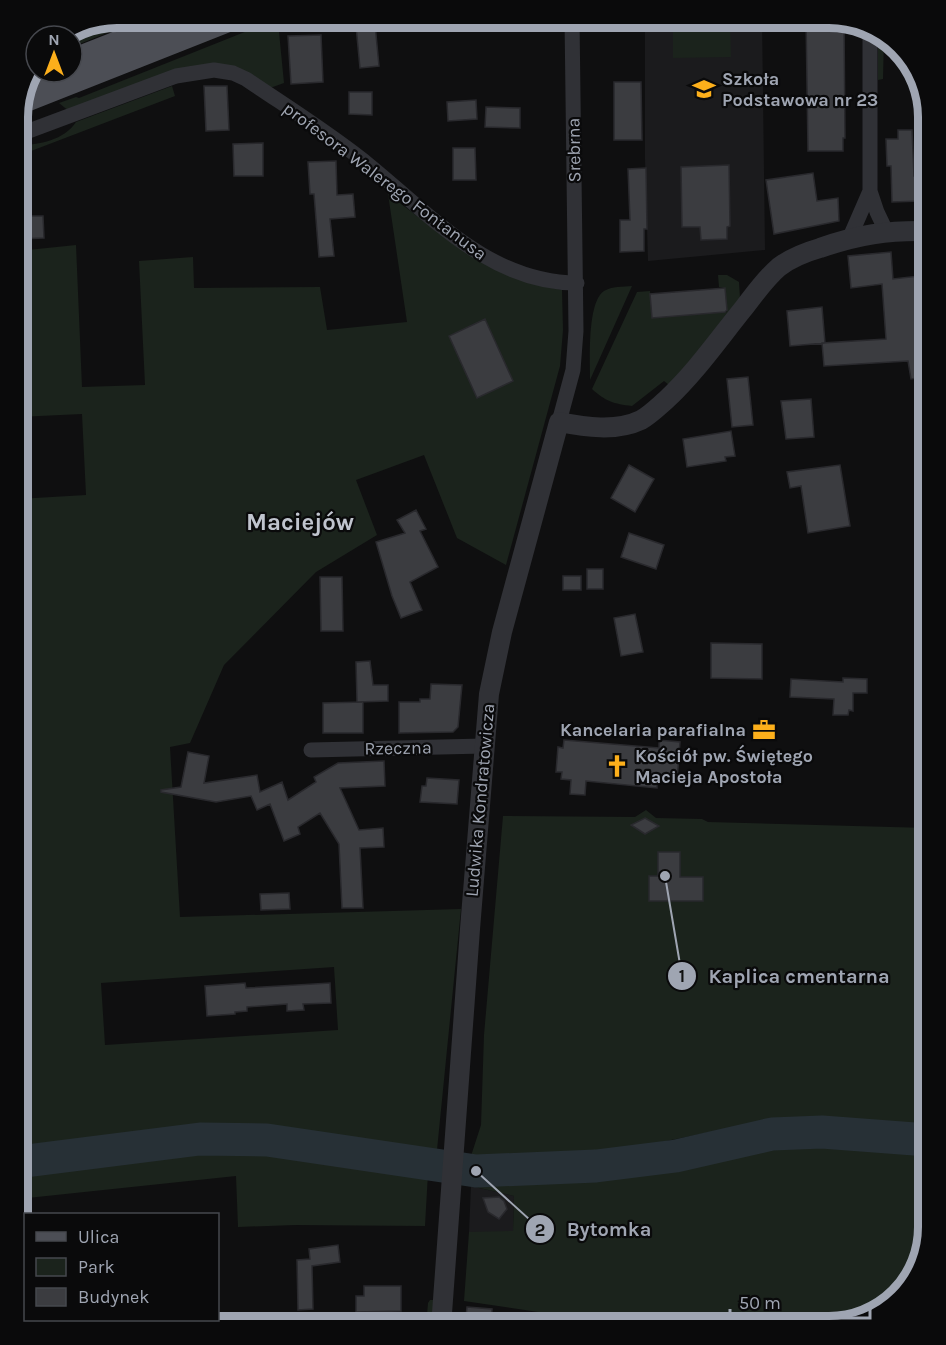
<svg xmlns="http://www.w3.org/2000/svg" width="946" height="1345" font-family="Karla,sans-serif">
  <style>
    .built { fill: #1b1b1d }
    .green { fill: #1b231c; fill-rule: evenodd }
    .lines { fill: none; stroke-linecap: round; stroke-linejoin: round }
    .river { stroke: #273036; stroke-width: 33 }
    .building { fill: #3b3c40; stroke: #29292d; stroke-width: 1.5 }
    .minor { stroke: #303136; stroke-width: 15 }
    .tertiary { stroke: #303136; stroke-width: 20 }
    .primary { stroke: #4c4e55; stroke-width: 24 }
    .labels { text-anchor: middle; stroke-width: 4.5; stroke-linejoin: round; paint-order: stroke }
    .poi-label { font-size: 18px; font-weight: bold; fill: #9fa5b2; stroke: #0a0a0b; text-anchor: start }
    .street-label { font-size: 18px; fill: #9fa5b2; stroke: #0a0a0b }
    .district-label { font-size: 24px; font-weight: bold; fill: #c0c4ce; stroke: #0a0a0b }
    .rim { fill: none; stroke: #9fa5b2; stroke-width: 8 }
    .leader { fill: none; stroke: #9fa5b2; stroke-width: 2 }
    .callout-dot { fill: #9fa5b2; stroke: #0a0a0b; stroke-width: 2 }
    .mark-label { font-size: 18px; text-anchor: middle; font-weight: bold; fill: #111 }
    .callout-label { font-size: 20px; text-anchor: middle; font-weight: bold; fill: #9fa5b2; stroke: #0a0a0b; stroke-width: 4.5; stroke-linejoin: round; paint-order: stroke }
  </style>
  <rect width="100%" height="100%" fill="#0f0f10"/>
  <path class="built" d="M645,18H762L765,250L648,261L645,159Z
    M471,1186L514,1196L513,1232H469Z"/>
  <path class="green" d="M117,18H144L72,47L71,36Z
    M280,18H326L279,32L284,83L270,88L235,68L70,112L59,103L76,97L79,98Z
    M673,18H730L731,57L673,58Z
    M878,31L884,37L883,79L878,80Z
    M172,86L175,96L18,156V145C40,145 64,140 76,122Z
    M388,194L455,245L539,285L562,290L563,330L560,366L506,565L457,538L424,455L356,480L377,535L316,572L224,665L190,743L170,747L180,917L461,909L437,1150L256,1128L220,1127L18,1152V499L86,495L82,414L18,417V251L76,245L82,387L145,385L139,261L193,257L194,288L320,287L327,330L407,322ZM334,967L338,1030L105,1045L101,983Z
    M718,275H727L739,282L740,298L705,343L669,385L664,381L632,406C614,404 605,401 592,389L637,292L650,291L653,318L727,312L725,288L719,287Z
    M632,286L590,380C590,360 587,302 604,291C612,286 623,287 632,286Z
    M646,810L656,818L702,819L708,822L928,828V1124L810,1117L754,1123L642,1146L552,1160L470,1159L481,1125L484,1035L503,816L635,817Z
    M836,1144L928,1150V1228L915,1278L879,1314L829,1327H639L464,1301L469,1232L513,1231L514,1196L471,1186V1180H531L601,1175L664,1167L768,1146Z
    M273,1151L428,1173L425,1226L295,1225L238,1227L236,1176L18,1199V1174L183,1152Z
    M430,1300H434L432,1327H426L428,1303Z"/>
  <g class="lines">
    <path class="river" d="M18,1162L200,1139L267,1140L476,1171L596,1166L676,1156L772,1134L822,1132L928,1140"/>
  </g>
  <path class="building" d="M806,18H835L844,21L845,138H843V151H808Z
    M375,24L379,66L360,68L356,26Z
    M321,35L323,82L291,84L288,36Z
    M614,82H641L642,140H614Z
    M204,86H227L229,130L206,131Z
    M349,92H372V115L349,114Z
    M476,100L477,119L448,121L447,102Z
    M486,107L520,108V128L485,127Z
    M898,130H912L914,176H921V201L892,202L891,166H887L886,139H898Z
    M263,143V176H234L233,144Z
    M453,148H475L476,180H453Z
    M336,161L337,195L353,194L355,217L330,219L334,256L319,257L314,194H310L308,162Z
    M729,165L730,226L727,227V239L701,240L700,227H682L681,167Z
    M646,168L647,229H644V251L620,252V220H630L628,169Z
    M813,173L817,201L838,198L839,221L774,234L766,180Z
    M18,216H43L44,238L18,239Z
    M891,252L893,279L928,275V356H922L925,377L911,379L908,361L824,366L822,343L886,339L882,284L851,288L848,256Z
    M725,288L727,310L725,312L652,318L650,294Z
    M822,307L825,343L790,346L787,311Z
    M485,319L513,381L477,398L449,336Z
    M748,377L753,425L732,427L727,379Z
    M811,399L814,437L786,439L781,401Z
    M731,431L735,456L725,457L726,461L687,467L683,439Z
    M629,465L654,479L635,512L611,498Z
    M840,465L850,526L808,533L801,486L790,488L787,472Z
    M416,510L426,529L420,531L438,567L410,582L422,610L401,618L392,596L376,542L405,533L397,520Z
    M629,533L664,545L656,569L621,557Z
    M587,569H603V589H587Z
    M563,576H581V590H563Z
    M320,577H342L343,631H321Z
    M635,614L643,652L621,656L614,618Z
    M711,643L762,644V679L711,678Z
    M370,661L373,685H388V701L357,702L356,662Z
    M843,678L867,679V693H853V711L849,710L848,715H833L834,699L790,697L791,679L843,682Z
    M431,684L462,685L458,727L453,732L399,733V702H420V699H430Z
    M363,702V733H323V703Z
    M564,740L659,748V740L680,742L677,781L657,780V788L586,781L585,795L570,794L571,780L561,779L562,772H556L558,747L563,748Z
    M188,752L209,756L204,783L257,775L260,792L282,782L288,800L316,782L314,777L338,763L384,761L385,786L340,788L359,830L383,828L384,847L360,848L363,908H342L339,844L320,813L298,827L300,834L284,841L270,804L257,810L251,796L216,802L161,792V790L181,787Z
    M427,778L459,780L457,804L420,802L422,786H426Z
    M645,818L659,826L645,834L631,825Z
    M658,852H680V877H703V901H649V876H658Z
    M289,893L290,909L261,910L260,894Z
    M245,983L246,988L330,983L331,1003L303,1004L304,1010L287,1011V1004L247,1007V1011L235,1012V1014L207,1016L205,986Z
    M499,1197L504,1201L507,1209L499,1219L488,1212L483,1198Z
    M338,1245L340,1262L312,1266L313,1309L298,1310L297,1260L310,1259L309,1249Z
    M364,1286H401V1311L356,1312V1296H364Z
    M467,1307L492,1309L491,1327H465Z"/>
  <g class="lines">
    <path class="minor" d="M870,29V191L877,212L886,231
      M18,135L176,76L214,70L233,73L246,79C287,107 331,134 370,166C431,216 491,283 577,283
      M850,237L870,191
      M559,422L573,370L576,331L572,18
      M311,750L484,746"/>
    <path class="tertiary" d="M441,1327L470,929L489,694L502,632L559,422C585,427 616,432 641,420C650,415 658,407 666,400C695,373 718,340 743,309C754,295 765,279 779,267C791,258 806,252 820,248C857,235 888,230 928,231"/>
    <path class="primary" d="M72,61L181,18
      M36,75L44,72
      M23,101L233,18"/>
  </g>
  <defs>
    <g id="school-bare" transform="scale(1.8)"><path d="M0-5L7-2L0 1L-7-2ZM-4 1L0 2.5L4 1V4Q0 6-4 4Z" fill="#fcaf1b" stroke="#0a0a0b" stroke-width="2.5" paint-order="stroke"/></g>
    <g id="office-bare" transform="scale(1.8)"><path d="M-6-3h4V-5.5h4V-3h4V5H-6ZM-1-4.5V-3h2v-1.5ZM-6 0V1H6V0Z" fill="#fcaf1b" stroke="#0a0a0b" stroke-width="2.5" paint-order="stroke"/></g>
    <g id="church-bare" transform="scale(1.8)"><path d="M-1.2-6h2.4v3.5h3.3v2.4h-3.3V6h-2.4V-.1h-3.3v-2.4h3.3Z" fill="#fcaf1b" stroke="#0a0a0b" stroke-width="2.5" paint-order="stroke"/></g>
  </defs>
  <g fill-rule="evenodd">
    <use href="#school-bare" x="704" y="89"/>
    <use href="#office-bare" x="764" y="730"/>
    <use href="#church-bare" x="617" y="766"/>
  </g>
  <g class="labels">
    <g class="poi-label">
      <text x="722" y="85">Szkoła<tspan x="722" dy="21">Podstawowa nr 23</tspan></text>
      <text x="746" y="736" text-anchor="end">Kancelaria parafialna</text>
      <text x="635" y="762">Kościół pw. Świętego<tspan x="635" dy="21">Macieja Apostoła</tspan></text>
    </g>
    <g class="street-label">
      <text transform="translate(574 150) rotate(-91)" y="6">Srebrna</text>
      <text transform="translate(385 181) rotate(37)" y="6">profesora Walerego Fontanusa</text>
      <text transform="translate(398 748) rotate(-1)" y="6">Rzeczna</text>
      <text transform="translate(480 800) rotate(-85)" y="6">Ludwika Kondratowicza</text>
    </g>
    <g class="district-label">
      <text x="300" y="530">Maciejów</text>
    </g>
  </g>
  <path d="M0 0H946V1345H0ZM117 28H829A89 89 0 0 1 918 117V1227A89 89 0 0 1 829 1316H117A89 89 0 0 1 28 1227V117A89 89 0 0 1 117 28Z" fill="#0a0a0b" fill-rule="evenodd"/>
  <path class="rim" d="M117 28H829A89 89 0 0 1 918 117V1227A89 89 0 0 1 829 1316H117A89 89 0 0 1 28 1227V117A89 89 0 0 1 117 28Z"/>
  <path class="leader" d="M665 876L682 976M476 1171L540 1229"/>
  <g class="callout-dot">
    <circle cx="665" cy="876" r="6"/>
    <circle cx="476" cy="1171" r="6"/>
    <circle cx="682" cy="976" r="15"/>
    <circle cx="540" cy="1229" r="15"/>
  </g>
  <g class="mark-label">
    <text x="682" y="982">1</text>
    <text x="540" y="1236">2</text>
  </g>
  <g class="callout-label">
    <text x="799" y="983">Kaplica cmentarna</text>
    <text x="609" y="1236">Bytomka</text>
  </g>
  <rect x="24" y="1213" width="195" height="108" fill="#0a0a0b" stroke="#46484e" stroke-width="1.5"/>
  <rect x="36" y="1232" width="30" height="9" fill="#4c4e55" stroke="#46484e" stroke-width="1.5"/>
  <text x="78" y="1243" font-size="18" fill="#9fa5b2">Ulica</text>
  <rect x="36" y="1258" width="30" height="18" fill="#1b231c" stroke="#46484e" stroke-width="1.5"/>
  <text x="78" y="1273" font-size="18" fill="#9fa5b2">Park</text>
  <rect x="36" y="1288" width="30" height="18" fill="#3b3c40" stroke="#46484e" stroke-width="1.5"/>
  <text x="78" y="1303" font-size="18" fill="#9fa5b2">Budynek</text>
  <g transform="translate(54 54)"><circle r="28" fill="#0a0a0b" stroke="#46484e" stroke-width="1.5"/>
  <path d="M0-4.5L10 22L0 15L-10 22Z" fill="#fcaf1b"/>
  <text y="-9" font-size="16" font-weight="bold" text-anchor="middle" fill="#9fa5b2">N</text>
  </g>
  <path d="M730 1309v9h140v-9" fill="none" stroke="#9fa5b2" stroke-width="3"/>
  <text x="739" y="1309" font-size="18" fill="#9fa5b2" stroke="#0a0a0b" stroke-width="4.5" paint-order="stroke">50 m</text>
</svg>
